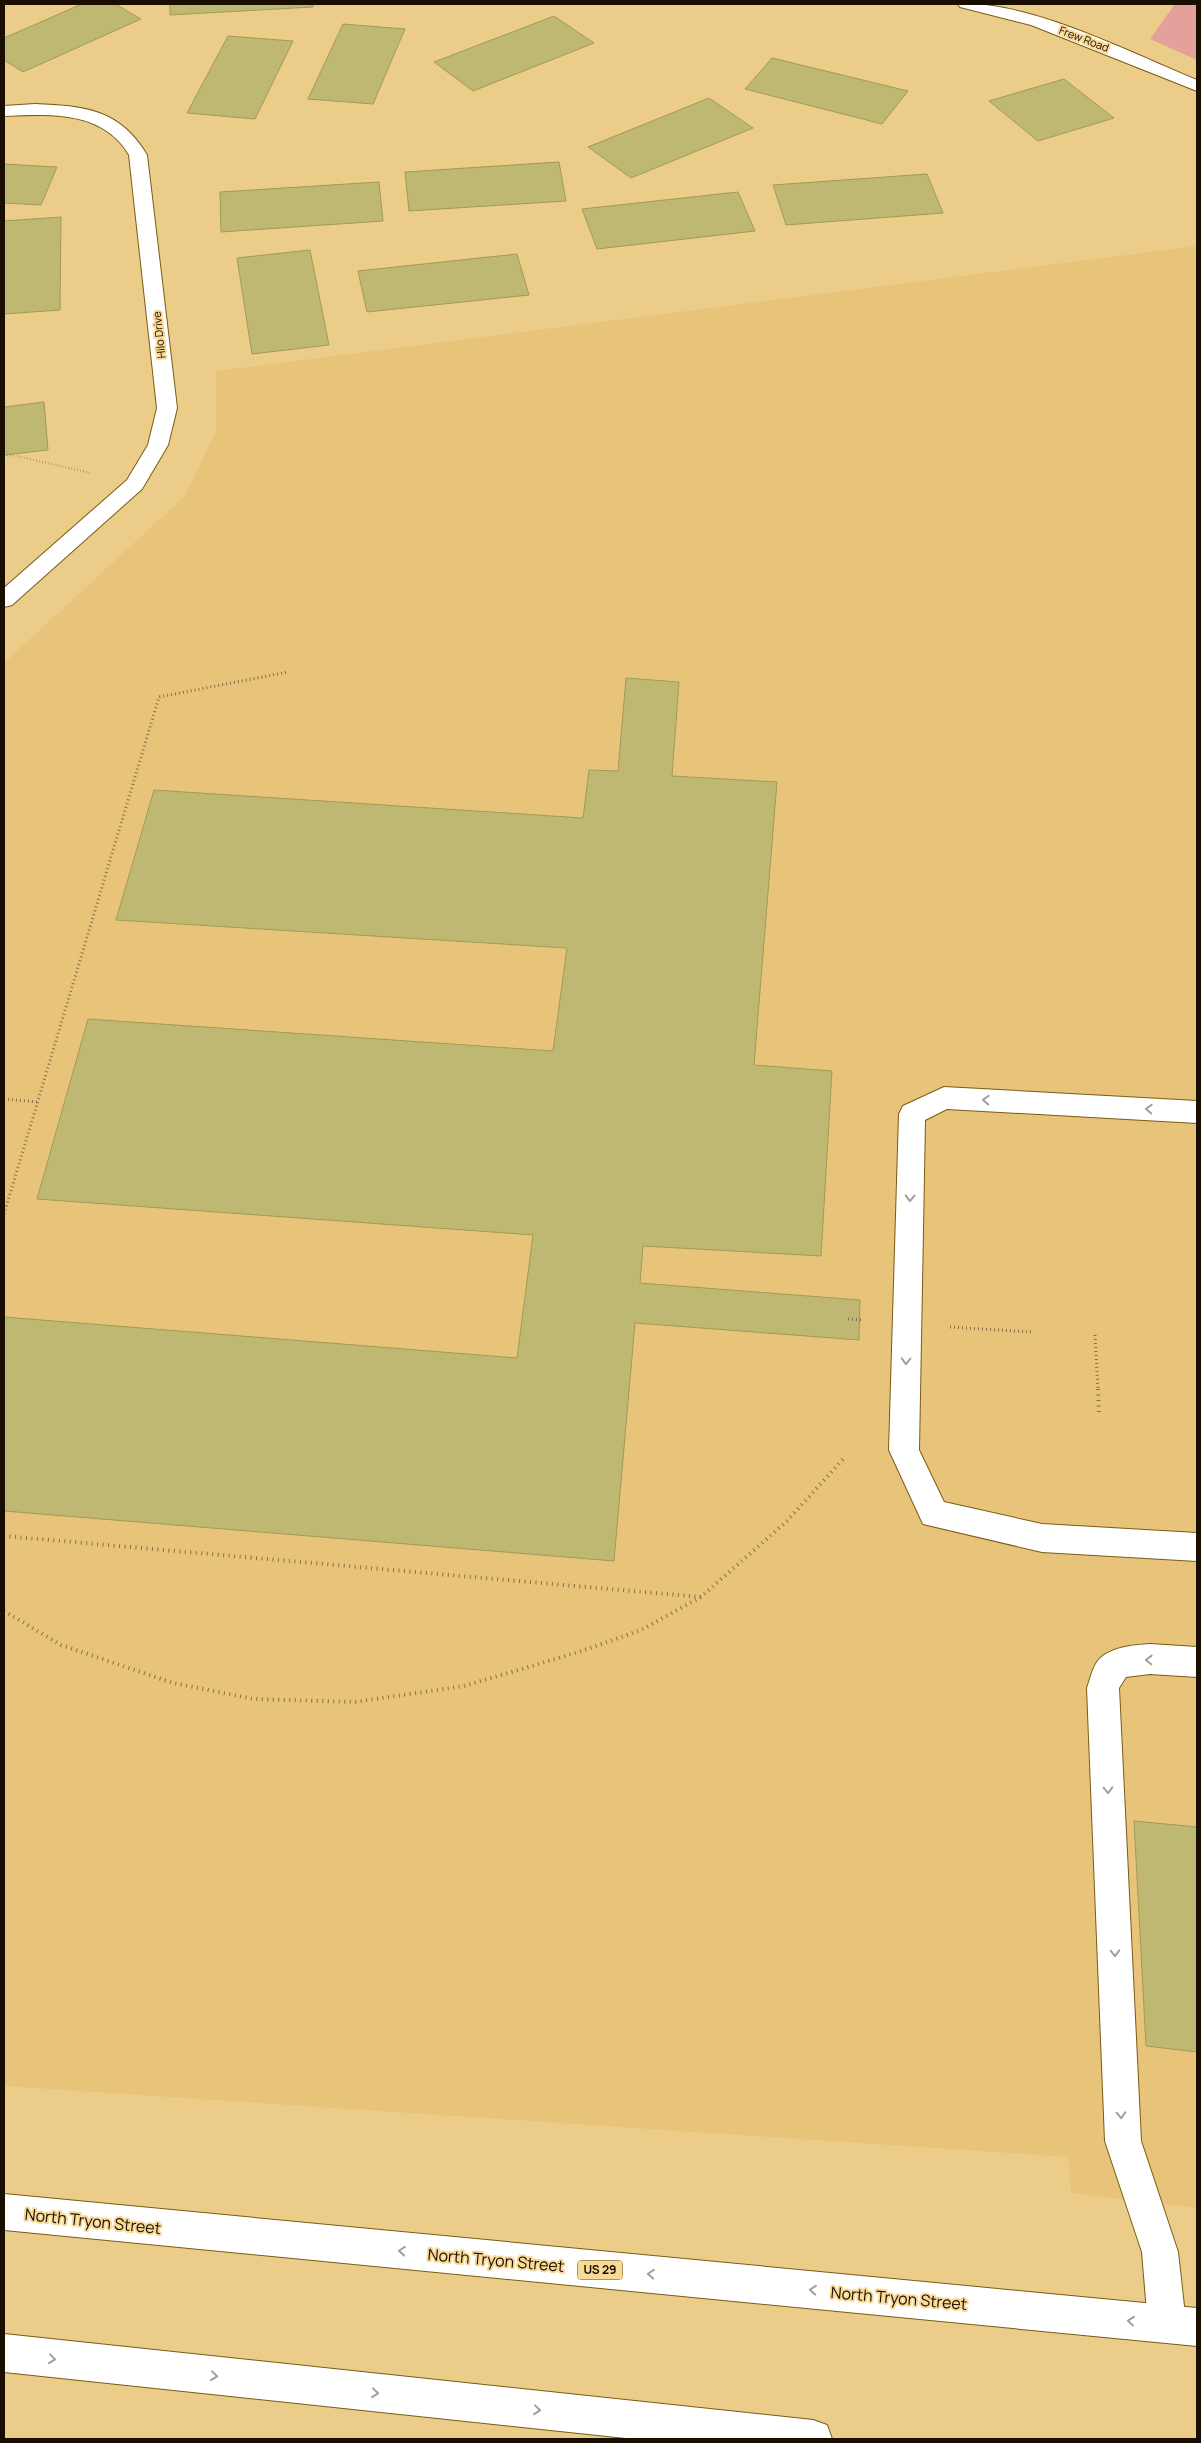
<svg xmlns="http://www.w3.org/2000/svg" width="1201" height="2443" font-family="Manrope,sans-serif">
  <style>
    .built { fill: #e8c47a }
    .green { fill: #e4a19c }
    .building { fill: #beb872; stroke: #a19b56 }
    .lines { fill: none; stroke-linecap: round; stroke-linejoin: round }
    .service-casing { stroke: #795c16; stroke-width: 2 }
    .minor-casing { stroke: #795c16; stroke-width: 2 }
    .primary-casing { stroke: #795c16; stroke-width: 2 }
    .path-far2 { stroke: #877148; stroke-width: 2; stroke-dasharray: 0.5 2.5; stroke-linecap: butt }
    .path-far1 { stroke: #877148; stroke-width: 3; stroke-dasharray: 1 3; stroke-linecap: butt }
    .path { stroke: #877148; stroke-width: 4; stroke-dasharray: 1 4.5; stroke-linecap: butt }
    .service { fill: #fff; fill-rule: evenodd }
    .minor { fill: #fff; fill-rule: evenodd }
    .primary { fill: #fff; fill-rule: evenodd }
    .oneway { stroke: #a39f99 }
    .labels { text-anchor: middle; stroke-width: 4; stroke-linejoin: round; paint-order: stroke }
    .far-street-label { font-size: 11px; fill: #190e00; stroke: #f9d996 }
    .shield { fill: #f9d996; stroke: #5c4b2d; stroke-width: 1 }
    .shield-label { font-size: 12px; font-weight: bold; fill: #190e00 }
    .near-street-label { font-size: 16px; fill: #190e00; stroke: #f9d996 }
  </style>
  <rect width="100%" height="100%" fill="#eccc89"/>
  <path class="built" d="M1197,246V2208L1071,2193L1069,2157L4,2086V663L185,496L216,431V371Z"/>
  <path class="green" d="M1175,4H1197V60L1150,39Z"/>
  <path class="building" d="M82,4H115L141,19L23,72L4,60V38Z
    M170,4H313V7L170,15Z
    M554,16L594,43L473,91L434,62Z
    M343,24L405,29L373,104L308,99Z
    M228,36L293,41L255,119L187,113Z
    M772,58L908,91L882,124L745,89Z
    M1064,79L1114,118L1038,141L989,101Z
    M709,98L753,128L631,178L588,147Z
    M559,162L566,201L409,211L405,172Z
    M4,164L57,167L41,205L4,203Z
    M927,174L943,213L786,225L773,185Z
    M379,182L383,221L221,232L220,192Z
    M738,192L755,231L597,249L582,209Z
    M61,217L60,310L4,314V221Z
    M310,250L329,345L252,354L237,258Z
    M517,254L529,295L367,312L358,271Z
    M44,402L48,450L4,455V407Z
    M626,678L679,682L672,776L777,782L754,1065L832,1071L821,1256L643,1246L640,1283L860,1300L859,1340L635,1323L614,1561L4,1511V1317L517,1358L533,1235L37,1199L88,1019L553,1051L567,948L116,920L154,790L583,818L589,770L618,771Z
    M1134,1821L1197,1827V2052L1146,2046Z"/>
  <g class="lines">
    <g class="service-casing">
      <path id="service" d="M944,1087L1197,1101V1123L947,1109L925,1120L919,1450L944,1502L1042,1524L1197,1533V1561L1042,1552L923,1524L889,1450L899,1114L903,1106Z
        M1150,1644L1197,1647V1677L1150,1674L1126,1677L1119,1688L1141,2141L1178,2252L1186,2324L1180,2337L1167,2343L1154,2337L1148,2324L1142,2252L1105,2141L1087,1688C1090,1680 1092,1669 1097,1662C1108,1647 1133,1645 1150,1644Z"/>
    </g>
    <g class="minor-casing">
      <path id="minor" d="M958,4C1028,0 1131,53 1197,80V91L1031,25L960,7Z
        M35,104C84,106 120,109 147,155L177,408L168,445L142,489L12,605L4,607V588L127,480L148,445L157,408L129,155C103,110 49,114 4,116V106Z"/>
    </g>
    <g class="primary-casing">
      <path id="primary" d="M4,2194L1197,2308V2346L4,2230Z
        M4,2334L813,2420L827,2425L832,2439H635L4,2372Z"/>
    </g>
    <path class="path-far2" d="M4,456L12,455L91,473"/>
    <path class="path-far1" d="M4,1099L38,1102
      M4,1214L159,697L288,672
      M848,1319L864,1320
      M950,1327L1032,1332
      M1095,1335L1098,1390"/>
    <path class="path" d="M1098,1389L1099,1416
      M4,1536L701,1597
      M4,1611L61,1645L173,1683L254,1699L355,1702L464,1686L582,1651L641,1630L701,1597L787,1521L845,1457"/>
    <use href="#service" class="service"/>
    <use href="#minor" class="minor"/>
    <use href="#primary" class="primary"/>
  </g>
  <defs><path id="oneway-chevron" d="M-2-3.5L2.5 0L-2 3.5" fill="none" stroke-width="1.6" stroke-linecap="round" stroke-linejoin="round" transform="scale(1.25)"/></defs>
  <g class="oneway">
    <use href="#oneway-chevron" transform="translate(986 1100) rotate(-177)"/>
    <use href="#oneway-chevron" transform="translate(1149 1109) rotate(-177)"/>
    <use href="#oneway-chevron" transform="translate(910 1198) rotate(92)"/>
    <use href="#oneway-chevron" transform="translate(906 1361) rotate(91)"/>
    <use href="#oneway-chevron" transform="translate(1149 1660) rotate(-179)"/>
    <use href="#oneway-chevron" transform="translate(1108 1790) rotate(88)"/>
    <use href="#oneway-chevron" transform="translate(1115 1953) rotate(88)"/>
    <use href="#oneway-chevron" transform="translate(1121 2115) rotate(88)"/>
    <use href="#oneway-chevron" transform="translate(402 2251) rotate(-175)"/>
    <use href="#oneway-chevron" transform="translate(651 2274) rotate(-175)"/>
    <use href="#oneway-chevron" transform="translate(813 2290) rotate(-175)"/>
    <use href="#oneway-chevron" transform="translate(1131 2321) rotate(-174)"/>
    <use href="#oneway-chevron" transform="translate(52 2359) rotate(7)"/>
    <use href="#oneway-chevron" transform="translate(214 2376) rotate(6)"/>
    <use href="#oneway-chevron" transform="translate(375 2393) rotate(6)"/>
    <use href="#oneway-chevron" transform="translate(537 2410) rotate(6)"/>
  </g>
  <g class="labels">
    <g class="far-street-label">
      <text transform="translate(1084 39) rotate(21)" y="4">Frew Road</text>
      <text transform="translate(159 335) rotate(-96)" y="4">Hilo Drive</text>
    </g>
    <rect class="shield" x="577.5" y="2260.5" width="45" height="19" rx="4"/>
    <g class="shield-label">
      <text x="600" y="2274">US 29</text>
    </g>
    <g class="near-street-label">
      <text transform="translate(93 2221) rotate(6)" y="6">North Tryon Street</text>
      <text transform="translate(496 2260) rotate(5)" y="6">North Tryon Street</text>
      <text transform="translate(899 2298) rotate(5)" y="6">North Tryon Street</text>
    </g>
  </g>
  <rect width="1201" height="2443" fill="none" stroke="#190e00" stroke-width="10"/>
</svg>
